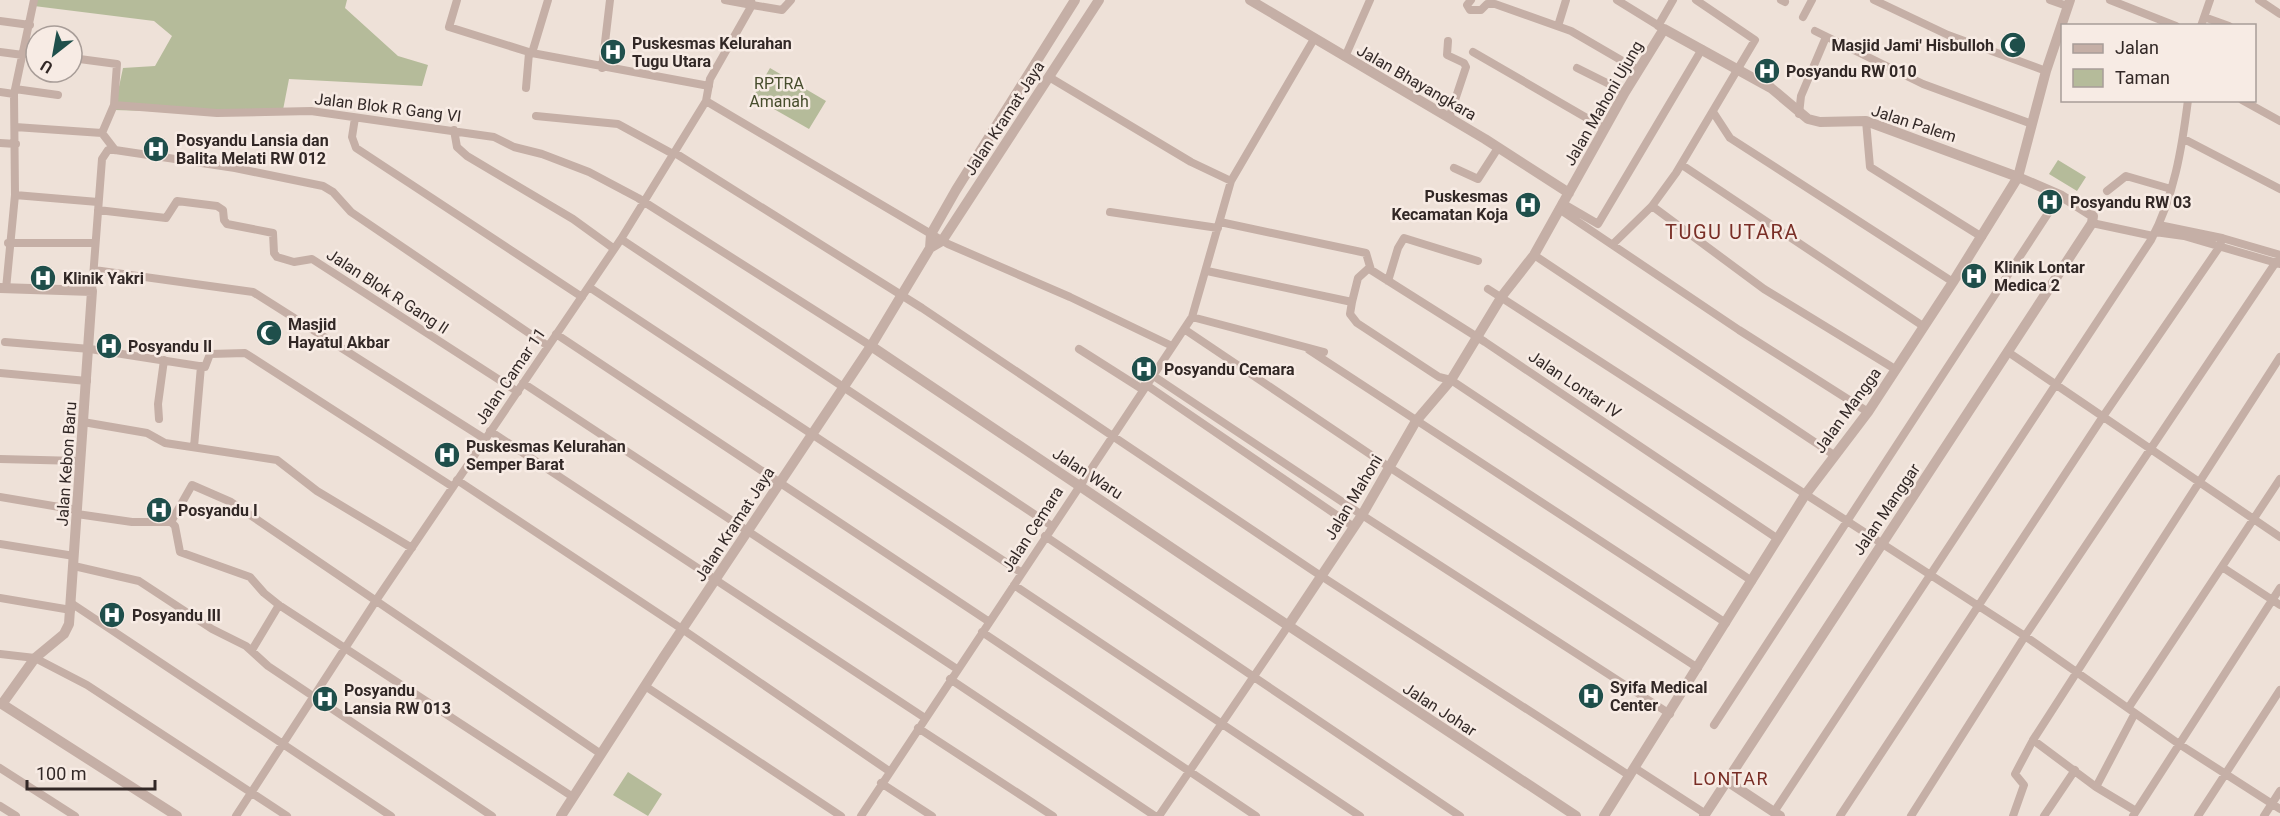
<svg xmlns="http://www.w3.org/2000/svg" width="2280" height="816" font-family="Roboto,sans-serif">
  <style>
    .green { fill: #b5bb9a }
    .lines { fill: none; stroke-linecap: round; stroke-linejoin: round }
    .minor { stroke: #c5afa6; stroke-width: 8 }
    .tertiary { stroke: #c5afa6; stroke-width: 10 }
    .labels { text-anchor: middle; stroke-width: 5; stroke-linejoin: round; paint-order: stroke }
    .poi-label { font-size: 16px; font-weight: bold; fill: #322826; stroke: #f7ebe4; text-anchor: start }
    .street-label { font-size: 16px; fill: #322826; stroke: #f7ebe4 }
    .park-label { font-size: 16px; fill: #464d2c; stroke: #f7ebe4 }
    .neighbourhood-label { font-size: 18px; letter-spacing: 1.5px; fill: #792e26; stroke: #f7ebe4 }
    .quarter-label { font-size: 20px; letter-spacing: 1.5px; fill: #792e26; stroke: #f7ebe4 }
  </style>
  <rect width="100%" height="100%" fill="#eee1d8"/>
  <path class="green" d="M35,0H347L345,8L398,56L428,65L422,86L289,79L282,115L114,110L123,68L155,66L172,36L154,21L34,6Z
    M770,68L826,101L809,129L753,97Z
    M2058,160L2086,177L2077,191L2049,174Z
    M628,772L662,794L648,816L613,795Z"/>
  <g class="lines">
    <path class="minor" d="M457,0L449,27L532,53L709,86
      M725,0L752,5L751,0
      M1471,0L1467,5L1470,10H1481L1487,4H1495L1571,31L1638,70
      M1617,0L1664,29
      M1781,0L1785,2
      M1874,0L1948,35L2046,71
      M2050,0L2067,6
      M2110,0L2176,26
      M2259,0L2280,14
      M1803,17L1812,0
      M2204,17L2229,26
      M0,21L30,25
      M1558,26L1566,0
      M1658,26L1673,0
      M2201,26L2210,0
      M1815,31L1923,84L2032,124
      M1448,41L1447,55L1464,63L1466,67L1449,118
      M24,51L36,53
      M0,52L23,55
      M1473,52L1604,128
      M532,53L548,0
      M1345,57L1370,0
      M72,58L117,64L114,105L102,133L115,150
      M602,68L610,0
      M1577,68L1625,92
      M1049,77L1191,162L1231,181
      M526,88L529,53
      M15,89L58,95
      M0,92L14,94
      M2242,100L2280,121
      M706,101L948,244L1070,297L1172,346
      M114,105L217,113L311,111L494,137L514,147L542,154L589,172L638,198L871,346
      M1713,112L1730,138L1953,282
      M1799,114L1801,96L1826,37
      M536,116L618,124L673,154
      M355,118L352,137L356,148L582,297
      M1866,121L1870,167L1982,237
      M15,127L102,133
      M454,130L457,147L467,156L573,219L613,248
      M2184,139L2280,189
      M0,143L16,144
      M675,153L922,308L1315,572L1630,776
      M1682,165L1923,326
      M1454,168L1478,179L1498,148
      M2107,191L2126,176L2171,189
      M15,195L98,202
      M1562,203L1598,224L1702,49
      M1652,206L1764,289L1895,369
      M1559,209L1739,330L1868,412
      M98,210L166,218L177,201L217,206L223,210L224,220L227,224L273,233L274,253L277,257L294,262L312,259L518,392
      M1110,212L1218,228
      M1220,222L1366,253L1371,270L1485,342L1778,539
      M2092,223L2153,236
      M2159,225L2222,238L2280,255
      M2155,232L2184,236L2280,264
      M621,239L1052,526
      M8,243H95
      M1613,244L1652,206L1676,173L1755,40L1696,0
      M1534,255L1834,455
      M94,270L253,292L485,439
      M1207,271L1352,302L1350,314L1357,323L1439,377L1451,380L1752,581
      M1388,281L1398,248L1404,238L1478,261
      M589,287L1022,573
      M6,289L15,195L14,94L34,0
      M1488,289L2025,636L2179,744L2280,809
      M92,291L102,159L108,150H115L235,168L323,186L333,192L351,212L548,346
      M1352,302L1358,278L1369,268
      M1192,317L1324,352
      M1184,329L1389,467L1698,668
      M556,334L988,621
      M5,342L90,349L205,367L210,354L245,353L453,487
      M1079,349L1142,389
      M1309,350L1726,623
      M2008,352L2280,537
      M0,373L87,381
      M1152,375L1362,515L1670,714
      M523,383L957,669
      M1145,384L1354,527
      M159,419L158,404L164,360
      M83,422L147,433L165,443L277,460L317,491L412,548
      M490,431L925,718
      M194,447L201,366
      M0,459L80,461
      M457,480L682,629L889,771
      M0,497L77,510
      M77,514L132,522H171L175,526L180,552L250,577L264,593L279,605L573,797
      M171,522L192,485L231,502L601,754
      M1045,536L1460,816
      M0,544L74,556
      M74,566L139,581L212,629L246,646L268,666L492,816
      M2222,567L2280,605
      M1014,585L1360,816
      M0,598L71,610
      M71,603L391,816
      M982,632L1256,816
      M252,650L279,605
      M0,654L35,658L87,685L287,816
      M950,679L1155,816
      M645,686L841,816
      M2129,707L2280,479
      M2135,713L2096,787L2136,811
      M1714,725L2060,195
      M918,728L1053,816
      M2033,740L2096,787
      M0,768L75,816
      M1635,768L1706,814
      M881,783L932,816
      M0,806L16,816
      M1774,812L2151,240C2174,197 2182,148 2188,100
      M236,816L377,599L621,239L706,101L710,79L752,5L782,10L791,0
      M861,816L1192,317L1231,181L1314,39
      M1159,816L1288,626
      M1840,816L2102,418L2220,246L2222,238
      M1911,816L2025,636L2280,256
      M2013,816L2024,785L2015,774L2033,740L2280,357
      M2044,816L2075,770
      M2133,816L2280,588
      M2198,816L2280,690
      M2264,816L2280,791"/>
    <path class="tertiary" d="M1250,0L1485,139L1569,193
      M930,248L942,241L1099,0
      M0,288L92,291L69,624L64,634L35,658L2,704L177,816
      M871,346C1105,504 1340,661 1576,816
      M1288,626L1362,515L1416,421L1451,380L1502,296L1534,255L1625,92L1664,29L1771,88L1808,119L1820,122L1866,121L2018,177L2060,195L2093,216L2092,223L1704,816
      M1727,781L1780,816
      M561,816L663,658L871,346L930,248L931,234L956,190L1075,0
      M1604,816L1805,495L1868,412L1953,282L2018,177L2046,71L2070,0"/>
  </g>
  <defs>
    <g id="mosque-disc" transform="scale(1.35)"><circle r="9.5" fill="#1f4f4b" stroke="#f7ebe4"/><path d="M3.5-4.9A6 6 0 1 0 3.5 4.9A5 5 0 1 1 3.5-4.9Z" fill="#fff"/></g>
    <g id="hospital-disc" transform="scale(1.35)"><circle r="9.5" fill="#1f4f4b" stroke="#f7ebe4"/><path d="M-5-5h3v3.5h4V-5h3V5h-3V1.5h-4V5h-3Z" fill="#fff"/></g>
  </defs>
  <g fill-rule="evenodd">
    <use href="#mosque-disc" x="2013" y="45"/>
    <use href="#hospital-disc" x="613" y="52"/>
    <use href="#hospital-disc" x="1767" y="71"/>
    <use href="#hospital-disc" x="156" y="149"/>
    <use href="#hospital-disc" x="2050" y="202"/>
    <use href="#hospital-disc" x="1528" y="205"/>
    <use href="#hospital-disc" x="1974" y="276"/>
    <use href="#hospital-disc" x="43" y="278"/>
    <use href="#mosque-disc" x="269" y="333"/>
    <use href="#hospital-disc" x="109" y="346"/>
    <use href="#hospital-disc" x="1144" y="369"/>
    <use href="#hospital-disc" x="447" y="455"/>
    <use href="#hospital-disc" x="159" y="510"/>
    <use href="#hospital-disc" x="112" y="615"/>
    <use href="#hospital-disc" x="1591" y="696"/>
    <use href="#hospital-disc" x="325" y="699"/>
  </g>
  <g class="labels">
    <g class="poi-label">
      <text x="632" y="49">Puskesmas Kelurahan<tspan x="632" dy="18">Tugu Utara</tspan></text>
      <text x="1994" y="51" text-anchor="end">Masjid Jami' Hisbulloh</text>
      <text x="1786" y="77">Posyandu RW 010</text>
      <text x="176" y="146">Posyandu Lansia dan<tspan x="176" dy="18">Balita Melati RW 012</tspan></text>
      <text x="1508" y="202" text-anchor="end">Puskesmas<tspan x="1508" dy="18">Kecamatan Koja</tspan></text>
      <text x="2070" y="208">Posyandu RW 03</text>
      <text x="1994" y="273">Klinik Lontar<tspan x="1994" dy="18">Medica 2</tspan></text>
      <text x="63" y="284">Klinik Yakri</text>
      <text x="288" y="330">Masjid<tspan x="288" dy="18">Hayatul Akbar</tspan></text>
      <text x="128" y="352">Posyandu II</text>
      <text x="1164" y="375">Posyandu Cemara</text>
      <text x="466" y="452">Puskesmas Kelurahan<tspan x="466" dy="18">Semper Barat</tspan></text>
      <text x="178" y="516">Posyandu I</text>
      <text x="132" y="621">Posyandu III</text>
      <text x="1610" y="693">Syifa Medical<tspan x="1610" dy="18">Center</tspan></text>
      <text x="344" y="696">Posyandu<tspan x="344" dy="18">Lansia RW 013</tspan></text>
    </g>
    <g class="street-label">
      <text transform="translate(1417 82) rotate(30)" y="6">Jalan Bhayangkara</text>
      <text transform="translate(1603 103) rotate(-60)" y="6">Jalan Mahoni Ujung</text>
      <text transform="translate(388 107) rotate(7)" y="6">Jalan Blok R Gang VI</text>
      <text transform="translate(1004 118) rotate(-57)" y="6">Jalan Kramat Jaya</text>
      <text transform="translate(1914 123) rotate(18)" y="6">Jalan Palem</text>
      <text transform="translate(388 291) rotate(33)" y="6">Jalan Blok R Gang II</text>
      <text transform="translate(510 376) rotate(-56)" y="6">Jalan Camar 11</text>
      <text transform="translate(1575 384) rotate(34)" y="6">Jalan Lontar IV</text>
      <text transform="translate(1847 410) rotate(-54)" y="6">Jalan Mangga</text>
      <text transform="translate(66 464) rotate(-86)" y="6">Jalan Kebon Baru</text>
      <text transform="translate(1088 473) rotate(33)" y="6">Jalan Waru</text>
      <text transform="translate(1353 497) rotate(-59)" y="6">Jalan Mahoni</text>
      <text transform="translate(1886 509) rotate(-56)" y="6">Jalan Manggar</text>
      <text transform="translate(734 524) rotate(-57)" y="6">Jalan Kramat Jaya</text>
      <text transform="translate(1032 529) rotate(-57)" y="6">Jalan Cemara</text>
      <text transform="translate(1440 709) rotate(33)" y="6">Jalan Johar</text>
    </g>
    <g class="park-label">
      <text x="779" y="89">RPTRA<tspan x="779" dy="18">Amanah</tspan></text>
    </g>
    <g class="neighbourhood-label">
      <text x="1731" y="785">LONTAR</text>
    </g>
    <g class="quarter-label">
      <text x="1732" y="239">TUGU UTARA</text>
    </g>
  </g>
  <rect x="2061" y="24" width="195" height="78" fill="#f7ebe4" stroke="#a89d98" stroke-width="1.5"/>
  <rect x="2073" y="44" width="30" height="9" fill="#c5afa6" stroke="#a89d98" stroke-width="1.5"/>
  <text x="2115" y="54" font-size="18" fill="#322826">Jalan</text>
  <rect x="2073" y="69" width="30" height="18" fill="#b5bb9a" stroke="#a89d98" stroke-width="1.5"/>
  <text x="2115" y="84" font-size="18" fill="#322826">Taman</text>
  <g transform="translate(54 54) rotate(211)"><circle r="28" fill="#f7ebe4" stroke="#a89d98" stroke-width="1.5"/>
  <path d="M0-4.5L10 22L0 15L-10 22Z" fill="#1f4f4b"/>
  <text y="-9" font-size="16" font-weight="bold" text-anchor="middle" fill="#322826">U</text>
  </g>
  <path d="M27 780v9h128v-9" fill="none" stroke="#322826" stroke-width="3"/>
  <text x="36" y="780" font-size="18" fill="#322826" stroke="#f7ebe4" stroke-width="4.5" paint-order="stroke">100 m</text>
</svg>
